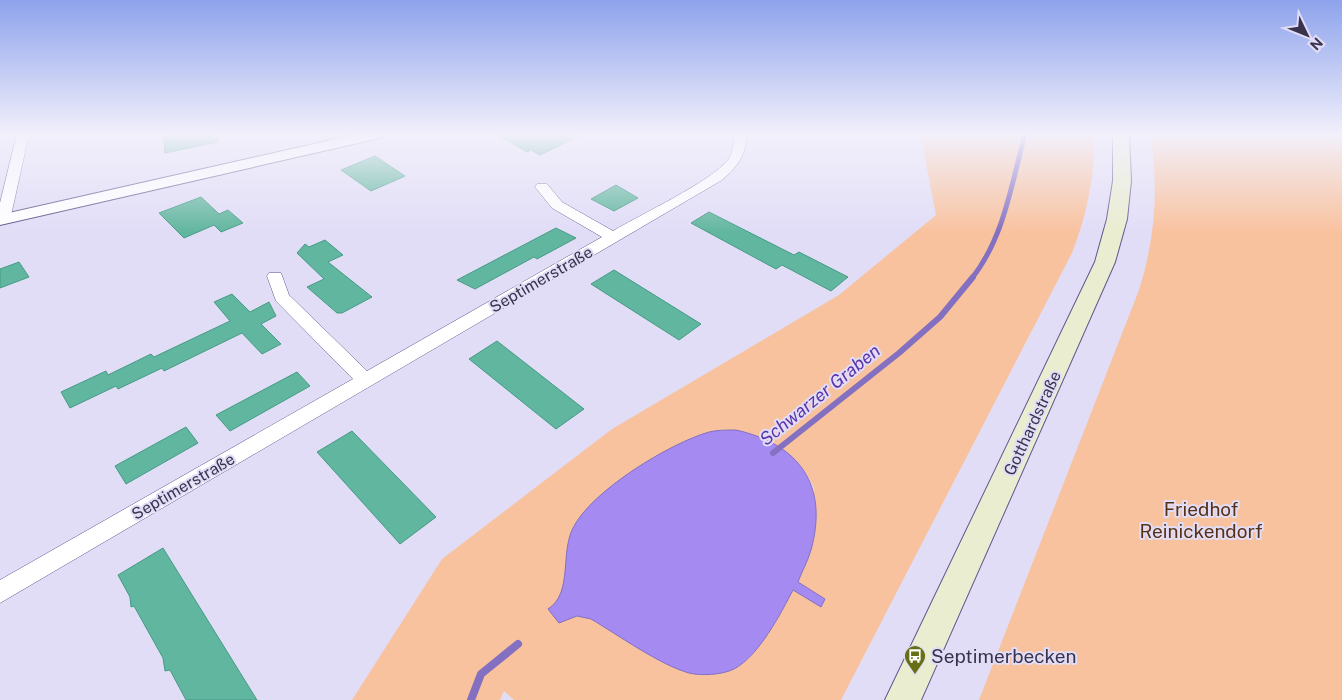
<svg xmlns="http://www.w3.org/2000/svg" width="1342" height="700" font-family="'Public Sans',sans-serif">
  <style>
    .green { fill: #f9c29f; fill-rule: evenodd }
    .water { fill: #a48af1; stroke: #8470c0 }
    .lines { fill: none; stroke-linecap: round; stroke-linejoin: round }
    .stream-far2 { stroke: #8470c0; stroke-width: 5 }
    .stream-far1 { stroke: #8470c0; stroke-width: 6 }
    .stream { stroke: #8470c0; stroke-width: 8 }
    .building { fill: #61b69f; stroke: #459b84 }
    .minor-casing { stroke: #62558d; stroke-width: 1 }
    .tertiary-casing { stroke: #62558d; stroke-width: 2 }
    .secondary-casing { stroke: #62558d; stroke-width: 2 }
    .minor { fill: #fff; fill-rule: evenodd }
    .tertiary { fill: #fff; fill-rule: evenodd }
    .secondary { fill: #eaedd0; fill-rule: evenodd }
    .labels { text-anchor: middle; stroke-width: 4; stroke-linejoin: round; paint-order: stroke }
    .street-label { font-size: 16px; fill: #39334d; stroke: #e1ddf7 }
    .water-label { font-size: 18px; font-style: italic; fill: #5c33a9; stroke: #e1ddf7 }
    .near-park-label { font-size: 19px; fill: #583013; stroke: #e1ddf7 }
    .near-poi-label { font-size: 19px; fill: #39334d; stroke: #e1ddf7; text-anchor: start }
  </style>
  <rect width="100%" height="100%" fill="#e1ddf7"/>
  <path class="green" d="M925,134H1094C1095,177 1087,214 1072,253L841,700H514L504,691L500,700H352L442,559L612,429L839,295L936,215L921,137ZM736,430C770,438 801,455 814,489L811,551L798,582L825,599L822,606L793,589C781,613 759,656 734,669C722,675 701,676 689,673C661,665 618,635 591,619L577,616L565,619L553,606C569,591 567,551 573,529C579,504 672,446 698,436C709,432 723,432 736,430Z
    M1151,134H1342V700H979L1139,290C1156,235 1158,191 1151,134Z"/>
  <path class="water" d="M736,430C799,444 829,485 811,550C808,561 802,571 798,582L825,599L821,607L793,590C781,613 759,656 734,669C722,675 701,676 689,673C660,665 618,635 591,619L577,616L559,623L548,609C573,593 560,553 573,528C591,491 670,443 709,432C717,430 727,430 736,430Z"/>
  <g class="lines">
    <path class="stream-far2" d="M972,278C1004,238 1012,182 1025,134"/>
    <path class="stream-far1" d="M773,453L899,353L940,317L973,277"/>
    <path class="stream" d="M471,700L481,674L518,644"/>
  </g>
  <path class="building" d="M163,134H217L218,142L165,153Z
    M496,134H583L540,155L531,150L527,152Z
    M375,156L405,176L371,191L341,170Z
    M616,185L638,198L614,211L591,199Z
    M201,197L219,214L228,210L243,223L221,232L214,225L184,238L159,213Z
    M709,212L794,255L799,252L848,277L831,291L782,265L776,269L691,223Z
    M556,228L576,238L537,259L534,257L475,289L457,280Z
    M325,240L343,255L328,262L372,297L342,313H337L307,287L324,279L297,253L305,244L309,247Z
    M19,262L29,277L0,288V269Z
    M614,270L701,324L679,340L591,284Z
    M232,294L250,312L269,302L276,316L261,324L281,344L262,354L242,333L164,371L162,368L118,389L116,386L70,408L61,392L106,371L108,375L151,354L154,357L230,321L214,302Z
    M497,341L584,409L556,429L469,359Z
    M297,372L310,386L230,431L216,415Z
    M186,427L198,443L126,484L115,466Z
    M352,431L436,517L400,544L317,452Z
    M163,548L257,700H186L170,670L165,671L163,658L134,606L131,607L130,597L118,575Z"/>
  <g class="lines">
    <g class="minor-casing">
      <path id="minor" d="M17,134H29L10,220L3,224H0V203Z
        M734,134H746C747,155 737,167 722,180L0,603V580L353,379L276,301L267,276L269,273H281L289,295L367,371L602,237L552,208L535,187L537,184H547L562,202L613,231C640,215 710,182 728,160C733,153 734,144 734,134Z"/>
    </g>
    <g class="tertiary-casing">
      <path id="tertiary" d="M358,134H387L380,138L0,225V215Z"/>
    </g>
    <g class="secondary-casing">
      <path id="secondary" d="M1113,134H1129L1131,181L1127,219L1115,262L921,700H885L1095,262L1107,219L1113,181Z"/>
    </g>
    <use href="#minor" class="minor"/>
    <use href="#tertiary" class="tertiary"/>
    <use href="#secondary" class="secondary"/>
  </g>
  <linearGradient id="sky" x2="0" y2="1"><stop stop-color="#8da3ec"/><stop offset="0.58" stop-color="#f2f0fb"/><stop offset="1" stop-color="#f2f0fb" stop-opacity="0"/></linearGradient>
  <rect width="1342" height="232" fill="url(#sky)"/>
  <defs>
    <g id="bus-pin" transform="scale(1.125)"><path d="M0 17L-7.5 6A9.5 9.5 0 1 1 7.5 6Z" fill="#686e14" stroke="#e1ddf7"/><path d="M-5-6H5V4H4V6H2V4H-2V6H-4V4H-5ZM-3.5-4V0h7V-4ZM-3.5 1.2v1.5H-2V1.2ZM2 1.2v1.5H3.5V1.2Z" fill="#fff"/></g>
  </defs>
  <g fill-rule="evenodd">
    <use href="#bus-pin" x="915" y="656"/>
  </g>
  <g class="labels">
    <g class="street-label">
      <text transform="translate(541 279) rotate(-30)" y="6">Septimerstraße</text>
      <text transform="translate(1032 423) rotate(-65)" y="6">Gotthardstraße</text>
      <text transform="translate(183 486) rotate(-30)" y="6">Septimerstraße</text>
    </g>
    <g class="water-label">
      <text transform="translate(820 395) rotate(-39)" y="6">Schwarzer Graben</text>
    </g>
    <g class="near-park-label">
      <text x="1201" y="516">Friedhof<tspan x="1201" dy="22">Reinickendorf</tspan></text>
    </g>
    <g class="near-poi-label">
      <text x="931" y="663">Septimerbecken</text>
    </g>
  </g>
  <g transform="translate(1307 35) rotate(133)" stroke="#e1ddf7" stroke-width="4" paint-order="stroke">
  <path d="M0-4L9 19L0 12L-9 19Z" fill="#39334d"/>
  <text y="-8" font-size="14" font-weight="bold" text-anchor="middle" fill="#39334d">N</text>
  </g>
</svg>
